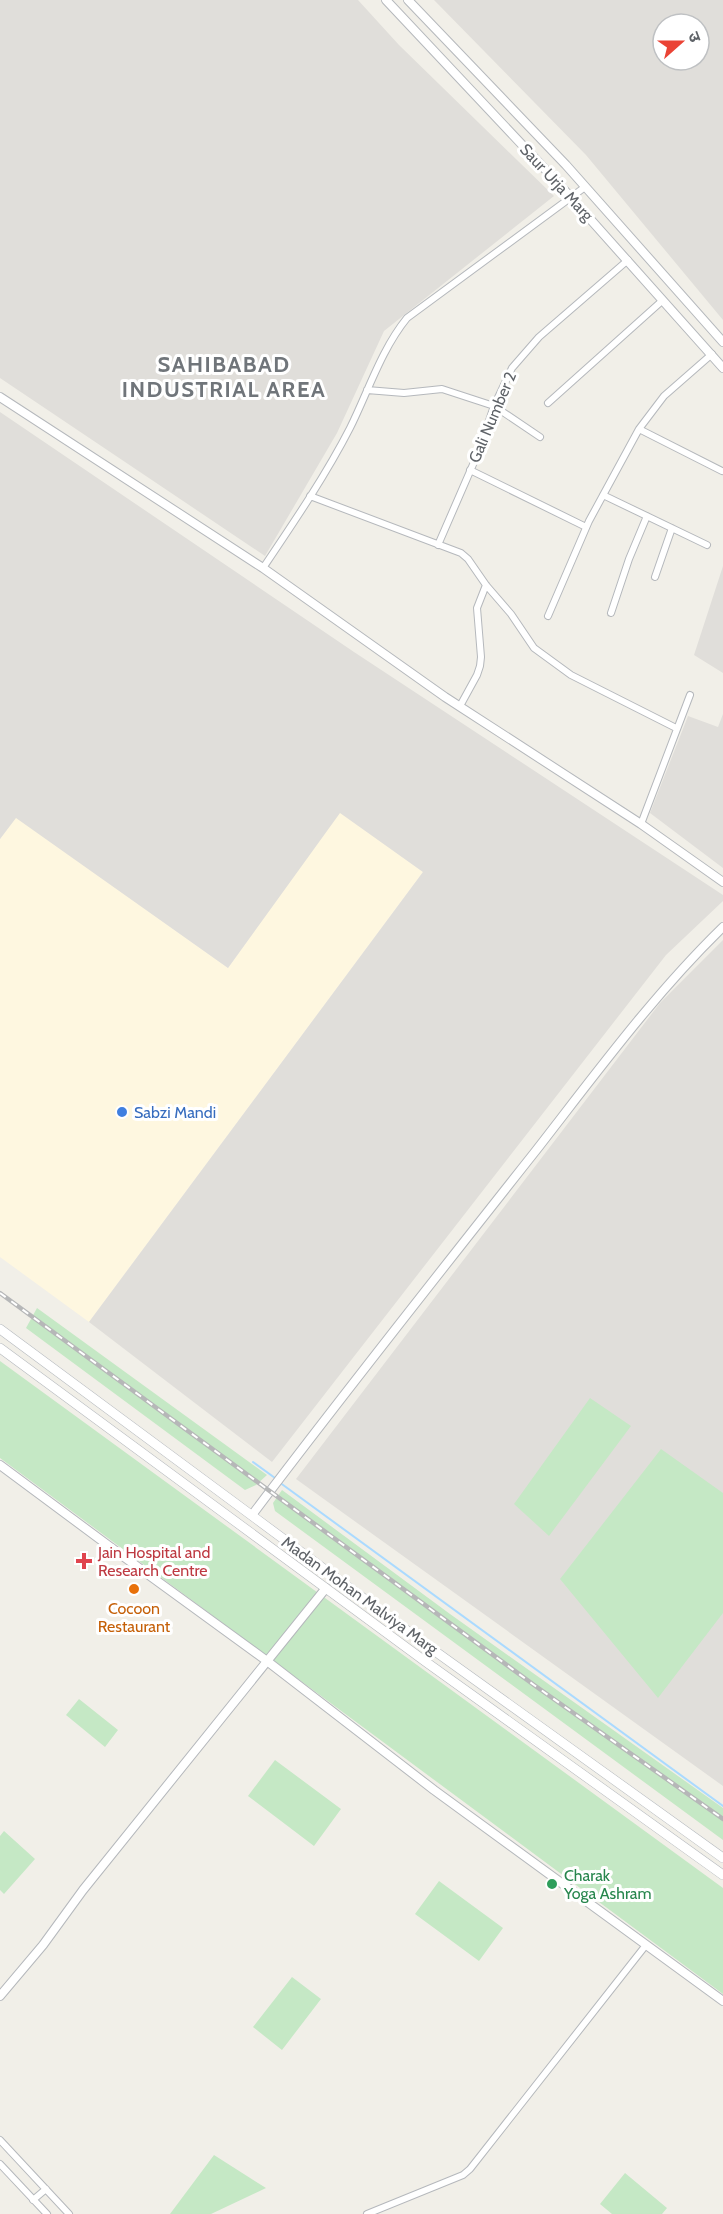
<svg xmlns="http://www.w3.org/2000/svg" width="723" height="2214" font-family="Cabin,'Noto Sans Devanagari',sans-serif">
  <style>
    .commercial { fill: #fef7e0 }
    .industrial { fill: #e0deda; fill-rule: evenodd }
    .green { fill: #c5e8c5 }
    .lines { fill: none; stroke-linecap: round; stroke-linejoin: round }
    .stream { stroke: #aadaff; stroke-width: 2 }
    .minor-casing { stroke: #b5b8bc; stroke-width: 8 }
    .tertiary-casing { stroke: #b5b8bc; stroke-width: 10 }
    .secondary-casing { stroke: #b6babf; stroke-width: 10 }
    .minor { stroke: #fff; stroke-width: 6 }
    .tertiary { stroke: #fff; stroke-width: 8 }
    .secondary { stroke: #fff; stroke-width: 9 }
    .rail-casing { stroke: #b6b7b8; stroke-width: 4.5 }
    .rail { stroke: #fff; stroke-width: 2; stroke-dasharray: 7; stroke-linecap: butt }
    .shop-dot { fill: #3f7fe0; stroke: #fff; stroke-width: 2 }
    .health-dot { fill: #e0444e; stroke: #fff; stroke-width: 2 }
    .food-dot { fill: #e8710a; stroke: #fff; stroke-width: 2 }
    .leisure-dot { fill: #2e9e5b; stroke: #fff; stroke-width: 2 }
    .labels { text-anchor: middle; stroke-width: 6; stroke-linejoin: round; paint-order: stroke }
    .street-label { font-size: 16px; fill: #5f6368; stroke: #fff }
    .shop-label { font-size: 16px; fill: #366cbe; stroke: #fff; text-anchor: start }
    .health-label { font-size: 16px; fill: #be3a42; stroke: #fff; text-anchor: start }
    .food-label { font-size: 16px; fill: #c56008; stroke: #fff }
    .leisure-label { font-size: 16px; fill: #27864d; stroke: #fff; text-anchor: start }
    .district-label { font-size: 22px; font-weight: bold; letter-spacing: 1.5px; fill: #70757a; stroke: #fff }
  </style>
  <rect width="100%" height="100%" fill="#f1efe8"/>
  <path class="commercial" d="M340,812L423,872L89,1322L0,1257V839L16,817L228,968Z"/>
  <path class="industrial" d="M0,0H358L399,45L554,196L384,331L337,433L265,556L0,378Z
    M434,0H723V320L586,155ZM663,24H699V60H663Z
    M0,412L354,652L723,895V901L666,955L272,1462L89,1322L423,872L340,813L228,968L16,818L0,839Z
    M723,566V673L694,655Z
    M723,714V868L650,813L688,716L718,727Z
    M723,940V1786L296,1479L660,1003Z"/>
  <path class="green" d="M37,1308L267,1475L256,1485L245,1490L26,1328Z
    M0,1361L723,1888V1994L0,1458Z
    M590,1398L631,1426L549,1536L514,1504Z
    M661,1449L723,1493V1613L658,1698L560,1579Z
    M282,1490L450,1614L723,1808V1840L275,1511L273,1503Z
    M79,1699L118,1730L105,1747L66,1715Z
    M275,1760L341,1809L314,1846L248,1796Z
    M4,1831L35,1859L4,1894L0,1890V1836Z
    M439,1881L503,1928L479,1961L415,1914Z
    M292,1977L321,1999L282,2050L253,2027Z
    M214,2155L266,2188L211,2214H170Z
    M625,2173L667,2208L662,2214H612L600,2204Z"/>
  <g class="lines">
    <path class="stream" d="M253,1462L275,1478
      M279,1482L723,1806"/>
    <g class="minor-casing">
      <path id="minor" d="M367,390L404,393L442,389L494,406L540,437
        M548,403L663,300
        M639,429L722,471
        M470,470L586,527
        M603,495L707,545
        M310,496L461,553L468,559L486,585L511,614L534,648L571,675L676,728
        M438,545L478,453L494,406L512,368L539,337L628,260
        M263,568C292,525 326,475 350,428C368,392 381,350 407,318L585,187
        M655,577L672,528
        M611,613L629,559L647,516
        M548,616L589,521L639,429L664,396L712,354
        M460,706L477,675L480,666L481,657L477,608L486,585
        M641,824L690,695
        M0,2140L69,2214
        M0,2164L47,2214
        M33,2200L46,2189
        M367,2214L463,2175L470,2169L646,1945"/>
    </g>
    <g class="tertiary-casing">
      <path id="tertiary" d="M386,0L558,183L723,368
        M408,0L566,165L723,342
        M0,397L263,568L445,697L641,824L723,882
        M0,1465L109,1546L267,1661L434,1790L723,2001
        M252,1515C344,1393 439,1273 534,1153C594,1076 653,995 723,927
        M0,1996L43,1945L83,1890L326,1588"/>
    </g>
    <g class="secondary-casing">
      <path id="secondary" d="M0,1329L432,1649L723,1858
        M0,1348L426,1662L723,1875"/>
    </g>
    <use href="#minor" class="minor"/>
    <use href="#tertiary" class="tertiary"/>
    <use href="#secondary" class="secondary"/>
    <g class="rail-casing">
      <path id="rail" d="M0,1293L534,1685L723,1819"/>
    </g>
    <use href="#rail" class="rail"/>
  </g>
  <circle class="shop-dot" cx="122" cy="1112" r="6"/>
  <path class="health-dot" d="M81 1552h6v6h6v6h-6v6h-6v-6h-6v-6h6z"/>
  <circle class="food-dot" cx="134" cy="1589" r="6"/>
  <circle class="leisure-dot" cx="552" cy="1884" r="6"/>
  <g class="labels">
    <g class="street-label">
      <text transform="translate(557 182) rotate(47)" y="6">Saur Urja Marg</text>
      <text transform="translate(492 417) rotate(-67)" y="6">Gali Number 2</text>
      <text transform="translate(360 1595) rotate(36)" y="6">Madan Mohan Malviya Marg</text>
    </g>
    <g class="shop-label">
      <text x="134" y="1118">Sabzi Mandi</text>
    </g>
    <g class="health-label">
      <text x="98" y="1558">Jain Hospital and<tspan x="98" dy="18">Research Centre</tspan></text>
    </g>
    <g class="food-label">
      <text x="134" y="1614">Cocoon<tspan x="134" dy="18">Restaurant</tspan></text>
    </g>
    <g class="leisure-label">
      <text x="564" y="1881">Charak<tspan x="564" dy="18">Yoga Ashram</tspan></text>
    </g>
    <g class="district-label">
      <text x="224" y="372">SAHIBABAD<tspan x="224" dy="25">INDUSTRIAL AREA</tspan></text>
    </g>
  </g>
  <g transform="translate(681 42) rotate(69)"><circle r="28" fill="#ffffff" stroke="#bfc1c3" stroke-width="1.5"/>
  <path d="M0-4.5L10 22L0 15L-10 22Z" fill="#ea4335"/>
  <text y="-9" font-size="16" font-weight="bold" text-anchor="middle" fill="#5f6368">उ</text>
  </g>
</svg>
